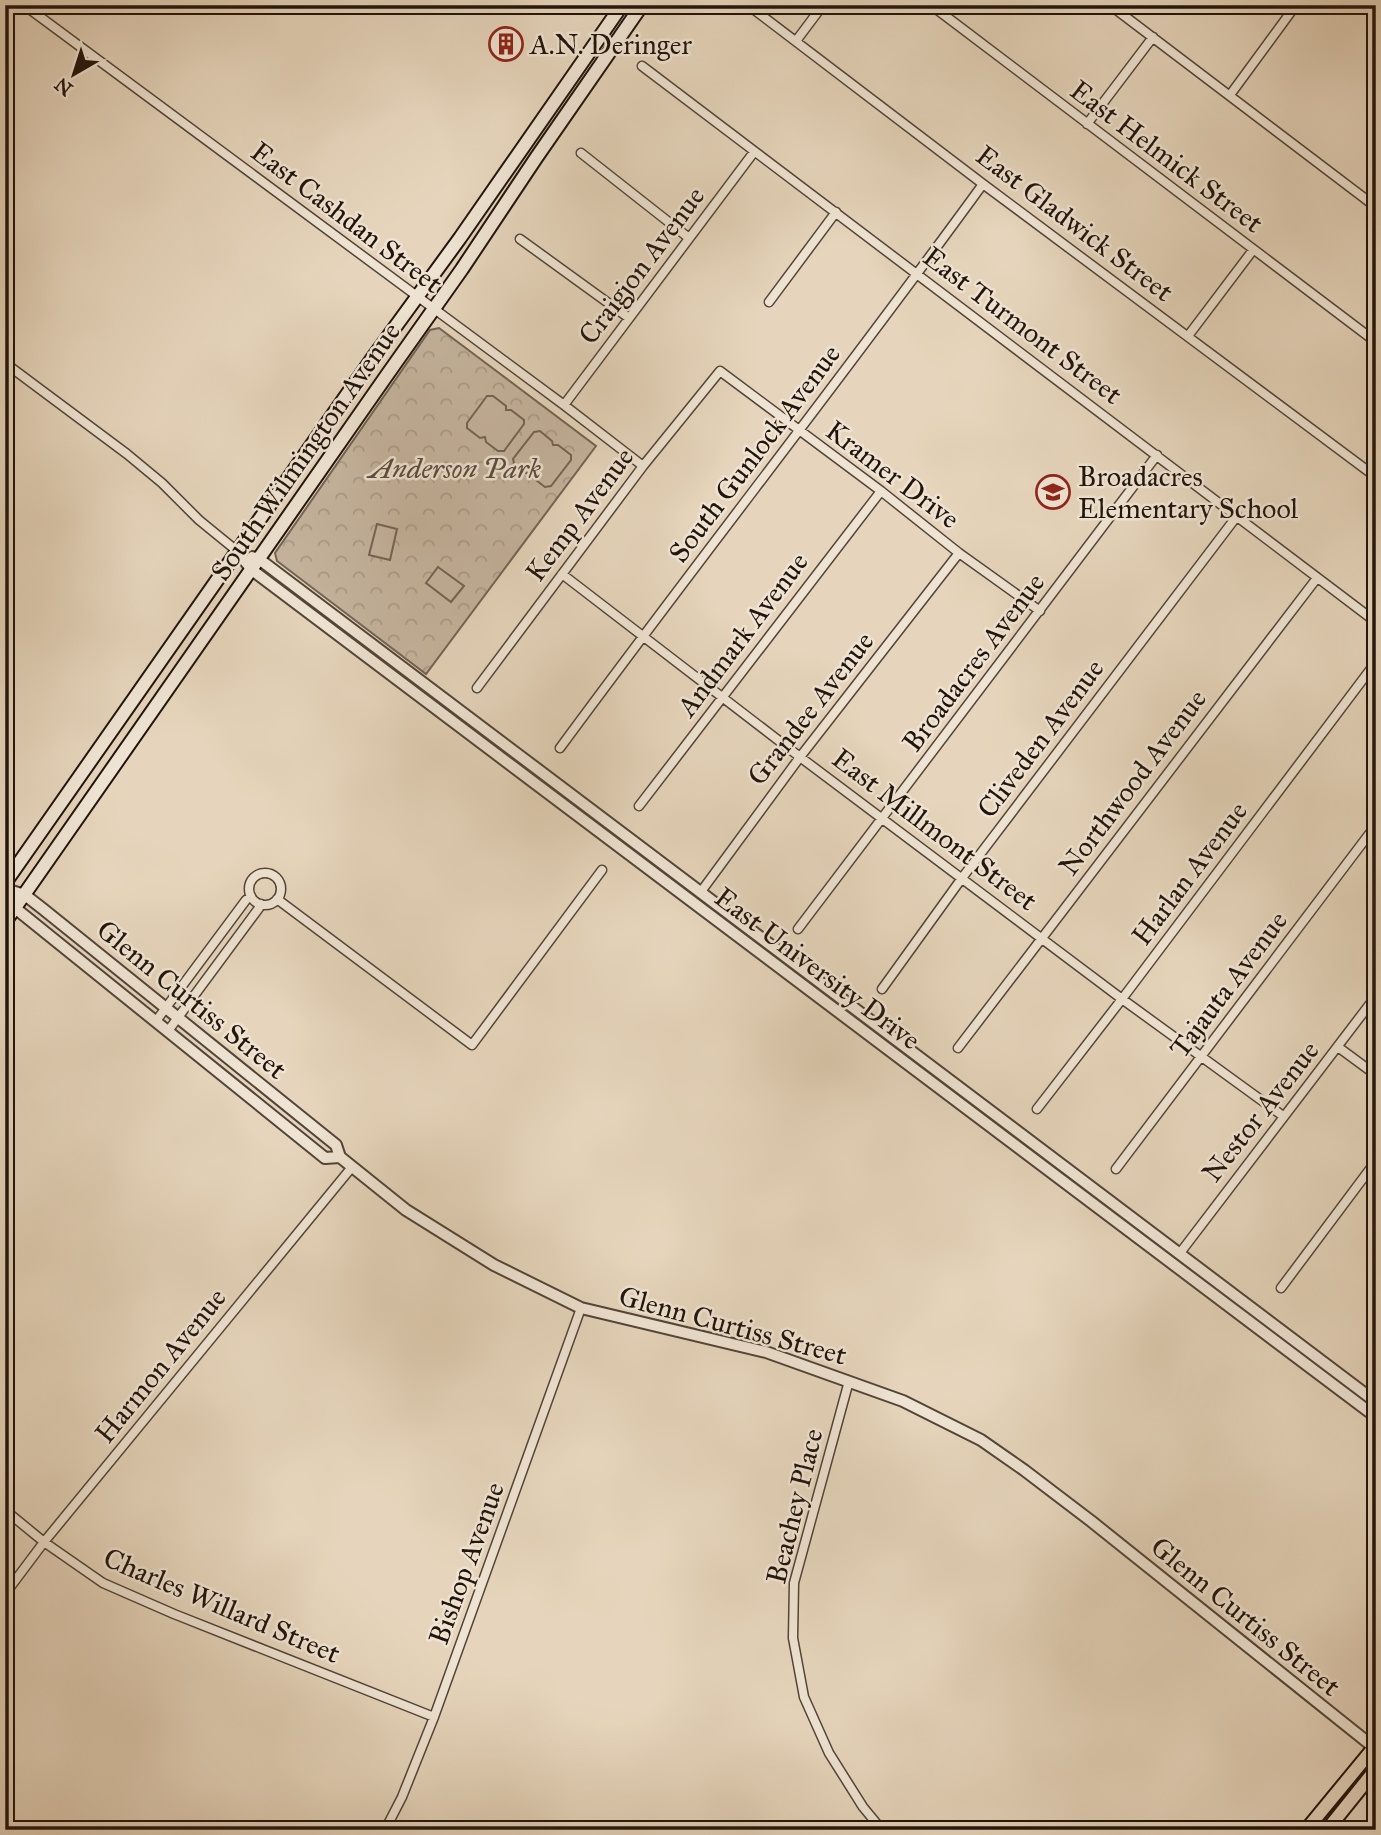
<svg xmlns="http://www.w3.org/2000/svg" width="1381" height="1835" font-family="'IM FELL Great Primer',serif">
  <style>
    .forest { fill: url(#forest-crowns); stroke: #736455; stroke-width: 2 }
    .pitch { fill: #c5b49e; stroke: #736455; stroke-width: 2 }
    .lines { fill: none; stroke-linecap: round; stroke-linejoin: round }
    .minor-casing { stroke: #524438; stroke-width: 11 }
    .tertiary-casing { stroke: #524438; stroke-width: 14 }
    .secondary-casing { stroke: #21140c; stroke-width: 16 }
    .primary-casing { stroke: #21140c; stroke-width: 16 }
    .minor { stroke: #efe4d3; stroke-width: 8 }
    .tertiary { stroke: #efe4d3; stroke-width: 10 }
    .secondary { stroke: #efe4d3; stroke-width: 12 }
    .primary { stroke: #e6d5bc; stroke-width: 12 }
    .labels { text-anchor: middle; stroke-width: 5; stroke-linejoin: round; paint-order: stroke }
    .poi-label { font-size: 28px; fill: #21140c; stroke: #efe4d3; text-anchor: start }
    .street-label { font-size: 28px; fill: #21140c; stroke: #efe4d3 }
    .park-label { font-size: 28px; font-style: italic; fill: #5a4c3f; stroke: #efe4d3 }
  </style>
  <defs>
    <pattern id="forest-crowns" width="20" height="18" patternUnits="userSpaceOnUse" patternTransform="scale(1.75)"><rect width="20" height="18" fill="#c5b49e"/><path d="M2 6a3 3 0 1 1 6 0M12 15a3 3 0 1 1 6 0" fill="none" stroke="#a99a87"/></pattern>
  </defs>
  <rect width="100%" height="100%" fill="#e6d5bc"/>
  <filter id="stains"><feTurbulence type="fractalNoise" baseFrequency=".00286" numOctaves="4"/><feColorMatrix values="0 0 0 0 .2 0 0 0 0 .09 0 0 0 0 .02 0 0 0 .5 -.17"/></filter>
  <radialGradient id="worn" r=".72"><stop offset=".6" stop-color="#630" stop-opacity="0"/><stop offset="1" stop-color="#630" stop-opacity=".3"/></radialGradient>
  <path class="forest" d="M439,328L596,446L426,674L281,564L277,561L275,553L430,330Z"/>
  <path class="pitch" d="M487,396H493L506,406V410H511L524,420V424L504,451H498L486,442L485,437L480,438L467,428V423Z
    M540,431L552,441L553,445H558L571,455V460L551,486L545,487L532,477V473H526L514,463L513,459L534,432Z
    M377,524L397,529L390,560L369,555Z
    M438,567L464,586L451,602L426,583Z"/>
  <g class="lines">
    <g class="minor-casing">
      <path id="minor" d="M24,5L564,405L643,466
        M748,5L983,184L1376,477
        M931,5L1376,342
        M1110,5L1376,207
        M796,41L823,5
        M642,66L1376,622
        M1230,95L1296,5
        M1087,124L1153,37
        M581,153L689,238
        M520,239L629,318
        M769,302L836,212
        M1188,336L1253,250
        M5,363L127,454L162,483L199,520L237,551
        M564,405L754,152
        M562,574L800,757L1122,999L1283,1116
        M477,688L643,466L720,371L881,491L959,553L1040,611
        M560,748C699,559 845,374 983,184
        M639,806L881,491
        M249 889a16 16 0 1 1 32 0a16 16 0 1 1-32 0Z
        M700,893L800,757L959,553
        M277,899L472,1045L602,870
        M798,929L1157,455
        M882,989L962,878L1237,516
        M156,1021L246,900L251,896
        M168,1031L259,908L261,904
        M1338,1047L1376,1075
        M958,1048L1317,578
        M1037,1109L1122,999L1376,662
        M1116,1169L1376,825
        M1180,1253L1376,996
        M1281,1288L1376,1161
        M1376,1325V1326
        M849,1381L794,1583L793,1638L804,1697L829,1753L863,1807L882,1830
        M5,1510L44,1542L103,1583L174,1614L434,1717
        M5,1594L44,1542L352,1167
        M385,1830L402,1797L434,1717L581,1308"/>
    </g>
    <g class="tertiary-casing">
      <path id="tertiary" d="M237,551L252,570L1376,1417
        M252,557L259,559L1376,1402
        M5,889L25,895L43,909L336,1145L340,1157L406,1210L494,1265L581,1308L766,1352L903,1401L981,1440L1024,1470L1091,1521L1376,1749
        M5,893L15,908L325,1158L340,1157"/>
    </g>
    <g class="secondary-casing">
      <path id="secondary" d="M5,883L374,356L460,238L622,5
        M5,922L387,375L462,269L536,158L642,5"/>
    </g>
    <g class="primary-casing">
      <path id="primary" d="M1306,1830L1376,1745
        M1327,1830L1376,1769"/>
    </g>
    <use href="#minor" class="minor"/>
    <use href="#tertiary" class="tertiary"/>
    <use href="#secondary" class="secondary"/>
    <use href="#primary" class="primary"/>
  </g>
  <defs>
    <g id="building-ring" transform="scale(1.75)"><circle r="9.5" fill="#efe4d3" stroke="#8f2418" stroke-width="1.5"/><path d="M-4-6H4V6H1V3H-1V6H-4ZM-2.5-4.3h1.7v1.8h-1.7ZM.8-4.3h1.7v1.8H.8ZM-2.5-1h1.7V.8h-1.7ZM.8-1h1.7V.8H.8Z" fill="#8f2418"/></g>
    <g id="school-ring" transform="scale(1.75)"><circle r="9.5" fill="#efe4d3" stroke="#8f2418" stroke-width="1.5"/><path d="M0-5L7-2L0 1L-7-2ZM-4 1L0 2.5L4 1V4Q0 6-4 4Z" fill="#8f2418"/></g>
  </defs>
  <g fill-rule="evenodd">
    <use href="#building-ring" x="506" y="44"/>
    <use href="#school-ring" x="1053" y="492"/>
  </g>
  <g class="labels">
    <g class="poi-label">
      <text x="530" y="54">A.N. Deringer</text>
      <text x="1078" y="486">Broadacres<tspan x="1078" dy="32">Elementary School</tspan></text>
    </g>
    <g class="street-label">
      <text transform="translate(1167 156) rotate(37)" y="10">East Helmick Street</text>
      <text transform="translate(347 217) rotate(37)" y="10">East Cashdan Street</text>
      <text transform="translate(1075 223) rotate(37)" y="10">East Gladwick Street</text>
      <text transform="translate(641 265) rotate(-53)" y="10">Craigjon Avenue</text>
      <text transform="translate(1023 325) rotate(37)" y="10">East Turmont Street</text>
      <text transform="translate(305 451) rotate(-55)" y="10">South Wilmington Avenue</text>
      <text transform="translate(754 453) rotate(-53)" y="10">South Gunlock Avenue</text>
      <text transform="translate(893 474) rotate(37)" y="10">Kramer Drive</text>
      <text transform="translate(579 514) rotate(-53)" y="10">Kemp Avenue</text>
      <text transform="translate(742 634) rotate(-53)" y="10">Andmark Avenue</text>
      <text transform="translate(973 662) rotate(-53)" y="10">Broadacres Avenue</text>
      <text transform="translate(810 708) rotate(-52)" y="10">Grandee Avenue</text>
      <text transform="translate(1040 738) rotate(-53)" y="10">Cliveden Avenue</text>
      <text transform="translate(1132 782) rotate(-53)" y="10">Northwood Avenue</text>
      <text transform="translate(935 829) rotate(37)" y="10">East Millmont Street</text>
      <text transform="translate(1189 873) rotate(-53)" y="10">Harlan Avenue</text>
      <text transform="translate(818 968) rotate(37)" y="10">East University Drive</text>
      <text transform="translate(1228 984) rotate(-53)" y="10">Tajauta Avenue</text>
      <text transform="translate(192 999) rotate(39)" y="10">Glenn Curtiss Street</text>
      <text transform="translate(1260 1111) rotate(-52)" y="10">Nestor Avenue</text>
      <text transform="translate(733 1325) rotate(15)" y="10">Glenn Curtiss Street</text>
      <text transform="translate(160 1365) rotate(-51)" y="10">Harmon Avenue</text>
      <text transform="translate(794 1506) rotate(-76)" y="10">Beachey Place</text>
      <text transform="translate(466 1563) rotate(-70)" y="10">Bishop Avenue</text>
      <text transform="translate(222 1605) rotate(23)" y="10">Charles Willard Street</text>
      <text transform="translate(1246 1616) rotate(39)" y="10">Glenn Curtiss Street</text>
    </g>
    <g class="park-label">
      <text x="455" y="478">Anderson Park</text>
    </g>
  </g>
  <rect width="1381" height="1835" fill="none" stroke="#e6d5bc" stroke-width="28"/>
  <rect x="7" y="7" width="1367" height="1821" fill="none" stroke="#21140c" stroke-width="3.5"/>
  <rect x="14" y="14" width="1353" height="1807" fill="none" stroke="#21140c" stroke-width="2"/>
  <g transform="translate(74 74) rotate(219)" stroke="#efe4d3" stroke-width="5" paint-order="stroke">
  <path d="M0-5L12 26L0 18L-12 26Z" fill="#21140c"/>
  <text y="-10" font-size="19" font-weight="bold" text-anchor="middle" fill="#21140c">N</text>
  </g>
  <rect width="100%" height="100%" filter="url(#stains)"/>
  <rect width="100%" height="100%" fill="url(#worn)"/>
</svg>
